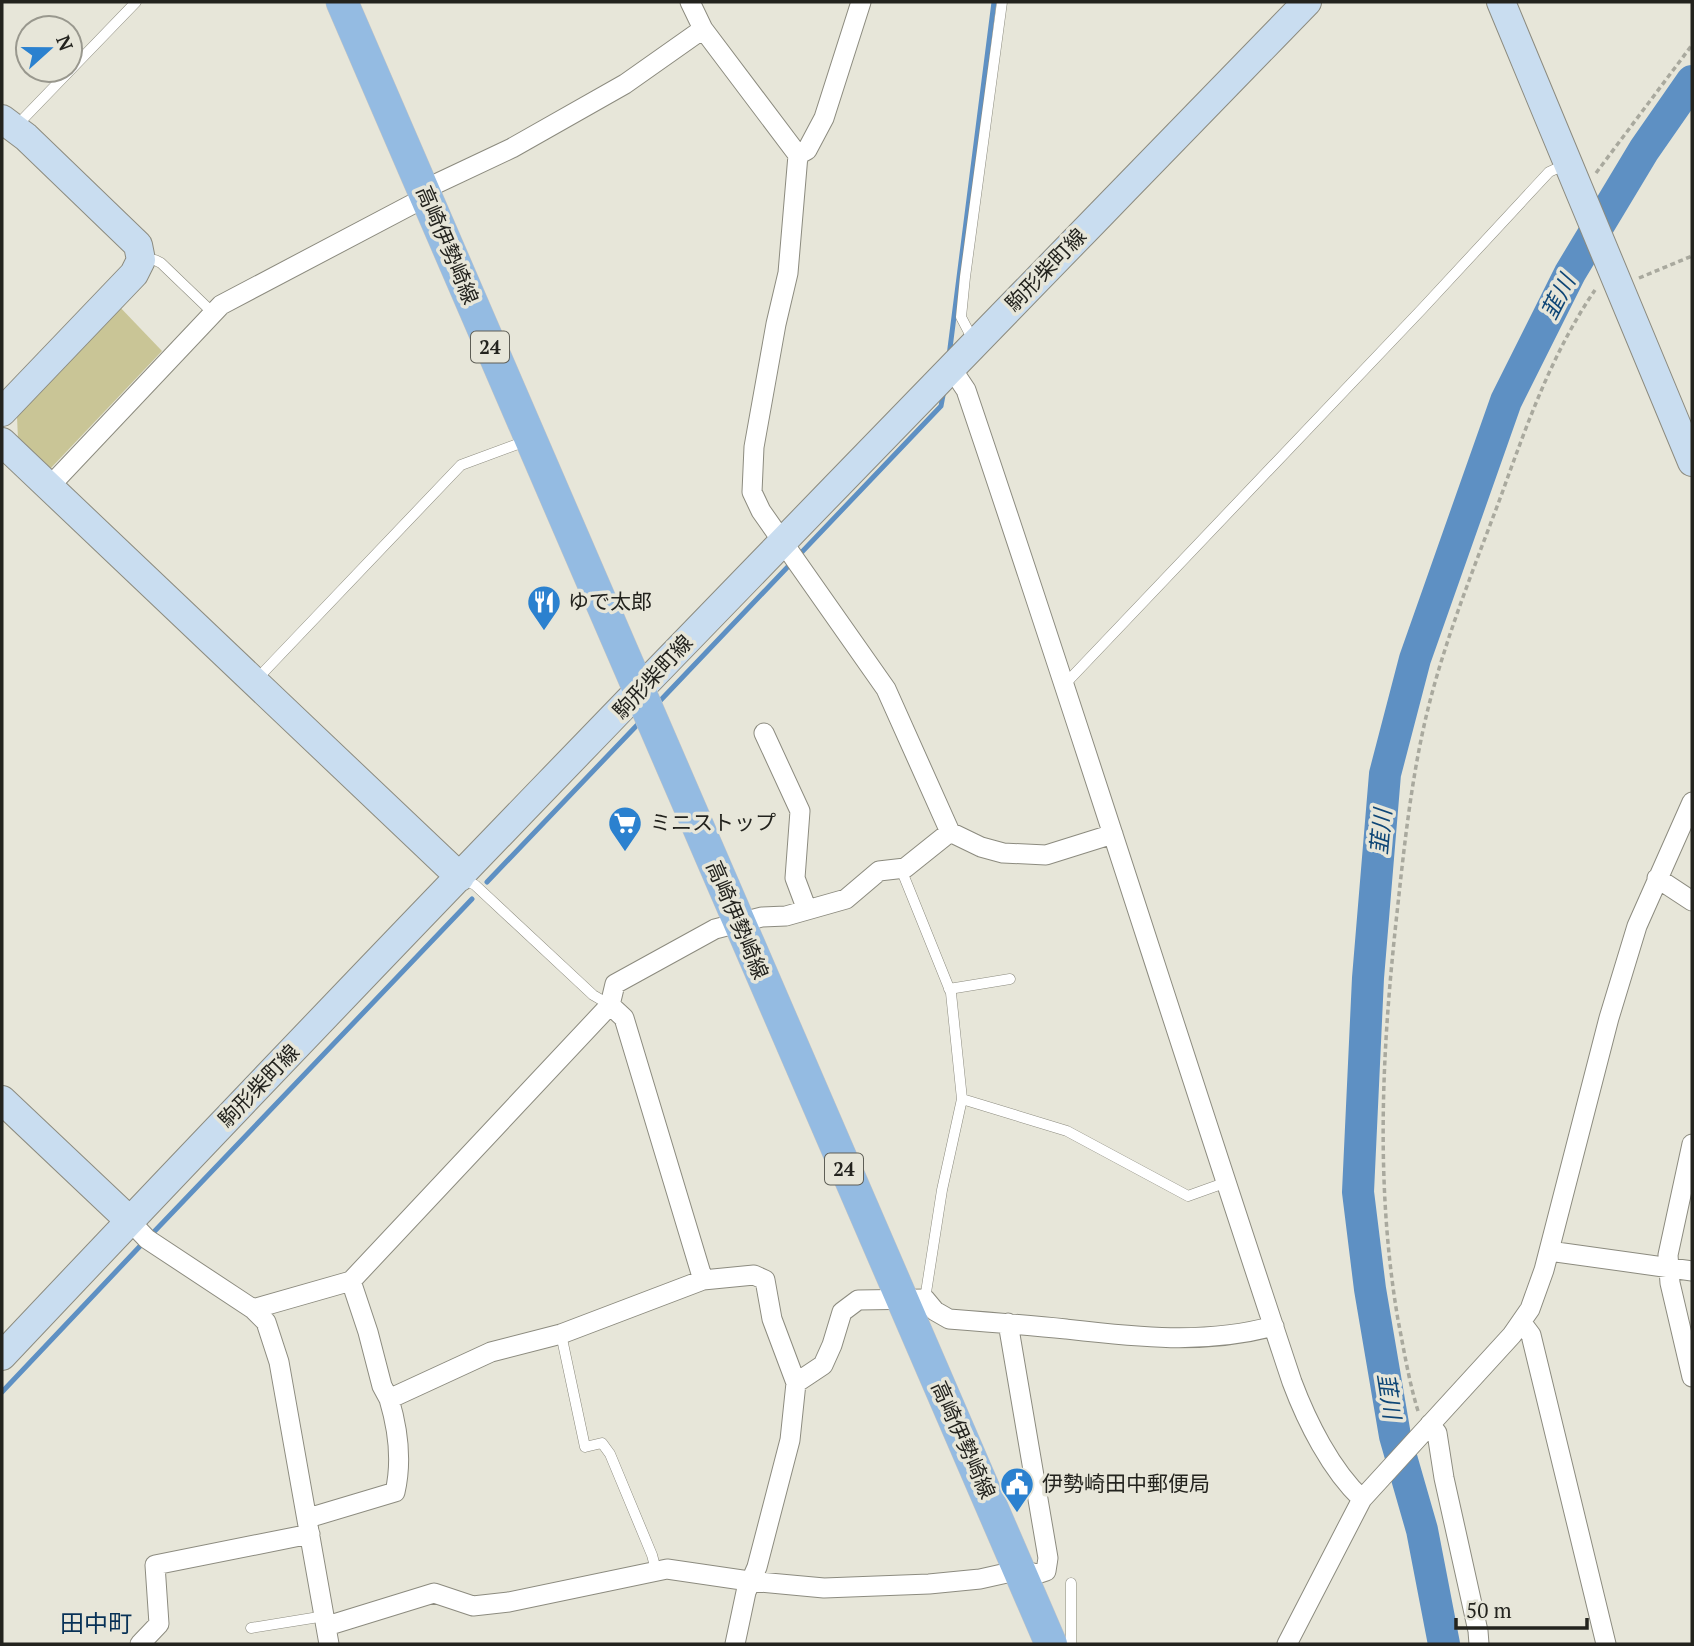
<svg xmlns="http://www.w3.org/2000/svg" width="1694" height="1646" font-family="'PT Serif','Noto Sans JP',serif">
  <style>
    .green { fill: #c9c596 }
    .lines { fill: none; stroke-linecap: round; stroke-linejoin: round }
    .stream { stroke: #5e90c3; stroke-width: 5 }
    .river { stroke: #5e90c3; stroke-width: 32 }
    .lane-casing { stroke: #8c8b7f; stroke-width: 11 }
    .street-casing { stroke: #8c8b7f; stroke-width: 21 }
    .secondary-casing { stroke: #8c8b7f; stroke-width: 30 }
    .primary-casing { stroke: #c6c6c4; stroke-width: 33 }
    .path { stroke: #a9a99e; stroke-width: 3.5; stroke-dasharray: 5 3.5; stroke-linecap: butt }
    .lane { stroke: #fff; stroke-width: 10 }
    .street { stroke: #fff; stroke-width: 19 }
    .secondary { stroke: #c9ddf0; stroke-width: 28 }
    .primary { stroke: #94bbe2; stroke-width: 32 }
    .labels { text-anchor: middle; stroke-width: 7; stroke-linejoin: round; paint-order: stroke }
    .shield { fill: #e7e6d9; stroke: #5e5e56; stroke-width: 2 }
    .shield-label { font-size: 19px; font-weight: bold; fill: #23231e }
    .street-label { font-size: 21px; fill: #23231e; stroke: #e7e6d9 }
    .poi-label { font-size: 21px; fill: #23231e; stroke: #e7e6d9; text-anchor: start }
    .water-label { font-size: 23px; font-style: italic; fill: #0e4676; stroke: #e7e6d9 }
    .quarter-label { font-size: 24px; fill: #073156; stroke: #e7e6d9 }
  </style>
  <rect width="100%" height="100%" fill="#e7e6d9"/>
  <path class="green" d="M116,303L162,351L49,470L18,440L17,416Z"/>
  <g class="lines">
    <path class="stream" d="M949,356L994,2
      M657,704L941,406L944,390
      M487,882L641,721
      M150,1236L472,899
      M2,1392L143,1243"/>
    <path class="river" d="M1444,1644L1422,1530L1395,1436L1370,1289L1358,1192L1368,978L1385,774L1415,659L1506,401L1570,273L1644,150L1692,81"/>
    <g class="lane-casing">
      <path id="lane" d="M17,129L24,118L136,2
        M142,260H155L161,263L212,312
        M973,340L961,317L965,277L1002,2
        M256,680L461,465L526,441
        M1066,683L1422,309L1549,172L1564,165
        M901,869L951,993L962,1099L942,1190L925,1299
        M460,877L475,885L593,995L610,1005
        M949,989L1010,979
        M962,1099L1067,1131L1188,1196L1227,1182
        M561,1334L585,1447L602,1443L610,1454L652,1555L656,1570
        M251,1628L325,1616
        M1071,1644V1583"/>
    </g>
    <g class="street-casing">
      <path id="street" d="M690,2L703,29L798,155L788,273L776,324L754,447L752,492L761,511L886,689L950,832L981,847L1003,853L1046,855L1113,834
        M798,155L807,150L824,118L861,2
        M423,190L512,148L625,84L703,29
        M952,369L966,390C1078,720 1182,1052 1292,1382C1307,1422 1331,1470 1362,1499
        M49,487L221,305L426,197
        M764,733L800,811L795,878L807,910
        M1657,878L1692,901
        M610,1005L624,1018L703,1280L754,1275L765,1280L772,1319L796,1383L790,1440L757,1567L746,1592L735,1644
        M1692,1144L1668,1255L1670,1283L1692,1377
        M130,1221L147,1239L253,1309L266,1322L279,1362L329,1644
        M1549,1251L1692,1271
        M351,1281L368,1332L382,1386L389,1399
        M253,1309L351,1281L610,1005L615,984L715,929L762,917L786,916L846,899L879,871L905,868L950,832
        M1522,1323L1531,1335L1606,1644
        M796,1383L823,1365L832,1345L842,1312L858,1300L925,1299L935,1311L949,1319C988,1322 1027,1325 1066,1329C1136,1337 1205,1345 1274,1326
        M1430,1424L1437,1433L1444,1478L1478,1631L1479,1644
        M308,1518L395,1492C402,1462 398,1429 389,1399L491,1352L561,1334L703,1280
        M327,1626L434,1593L473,1606L509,1602L667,1569L749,1581L824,1588L929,1584L980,1579L1020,1570L1037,1574L1046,1571L1048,1558L1008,1323
        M140,1644L159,1624L155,1565L310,1534
        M1287,1644L1362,1499L1512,1335L1530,1309L1544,1270L1609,1018L1637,926L1692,802"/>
    </g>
    <g class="secondary-casing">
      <path id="secondary" d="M1501,2L1692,462
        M2,119L26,137L138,245L141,260L134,274L2,412
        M2,442L460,877
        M2,1100L130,1221
        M2,1356C432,900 870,452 1307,2"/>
    </g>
    <g class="primary-casing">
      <path id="primary" d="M342,2L1051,1644"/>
    </g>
    <path class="path" d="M1596,173L1692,45
      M1639,278L1692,256
      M1418,1411C1409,1382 1404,1350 1398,1320C1375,1184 1382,1049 1397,913C1404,848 1411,781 1426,717C1444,641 1474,568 1501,496C1527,424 1552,353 1595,290"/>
    <use href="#lane" class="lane"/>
    <use href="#street" class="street"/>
    <use href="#secondary" class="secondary"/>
    <use href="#primary" class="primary"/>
  </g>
  <defs>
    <g id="restaurant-pin" transform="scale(1.75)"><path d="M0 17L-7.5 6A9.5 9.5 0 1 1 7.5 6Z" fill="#2b81cf" stroke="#e7e6d9"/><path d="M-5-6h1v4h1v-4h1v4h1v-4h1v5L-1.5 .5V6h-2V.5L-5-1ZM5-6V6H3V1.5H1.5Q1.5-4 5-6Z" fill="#fff"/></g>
    <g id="supermarket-pin" transform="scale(1.75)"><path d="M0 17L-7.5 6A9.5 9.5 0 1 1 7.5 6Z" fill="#2b81cf" stroke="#e7e6d9"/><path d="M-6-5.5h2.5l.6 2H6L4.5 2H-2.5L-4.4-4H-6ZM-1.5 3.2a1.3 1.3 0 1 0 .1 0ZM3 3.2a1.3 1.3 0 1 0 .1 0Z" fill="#fff"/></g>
    <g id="civic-pin" transform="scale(1.75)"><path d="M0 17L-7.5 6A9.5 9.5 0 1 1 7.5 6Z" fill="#2b81cf" stroke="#e7e6d9"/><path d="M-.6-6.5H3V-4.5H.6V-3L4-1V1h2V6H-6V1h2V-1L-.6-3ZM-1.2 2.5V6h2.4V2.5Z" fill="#fff"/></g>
  </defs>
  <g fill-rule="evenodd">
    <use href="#restaurant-pin" x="544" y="602"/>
    <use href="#supermarket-pin" x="625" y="823"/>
    <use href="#civic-pin" x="1017" y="1484"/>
  </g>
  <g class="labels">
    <g class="shield">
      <rect x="471" y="331.5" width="38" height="31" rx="5"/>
      <rect x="825" y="1153.5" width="38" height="31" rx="5"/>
    </g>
    <g class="shield-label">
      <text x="490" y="354">24</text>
      <text x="844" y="1176">24</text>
    </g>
    <g class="street-label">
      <text transform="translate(447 245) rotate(67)" y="7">高崎伊勢崎線</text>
      <text transform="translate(1046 270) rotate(-46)" y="7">駒形柴町線</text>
      <text transform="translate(653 677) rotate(-47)" y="7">駒形柴町線</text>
      <text transform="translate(737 920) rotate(67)" y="7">高崎伊勢崎線</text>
      <text transform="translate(259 1086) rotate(-46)" y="7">駒形柴町線</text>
      <text transform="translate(963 1440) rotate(66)" y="7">高崎伊勢崎線</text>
    </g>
    <g class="poi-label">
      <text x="568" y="609">ゆで太郎</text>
      <text x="650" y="830">ミニストップ</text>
      <text x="1042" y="1491">伊勢崎田中郵便局</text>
    </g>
    <g class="water-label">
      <text transform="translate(1558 297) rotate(-63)" y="8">韮川</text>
      <text transform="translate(1381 832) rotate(-85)" y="8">韮川</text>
      <text transform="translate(1389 1396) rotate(81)" y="8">韮川</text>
    </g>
    <g class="quarter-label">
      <text x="96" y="1632">田中町</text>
    </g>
  </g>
  <rect width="1694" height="1646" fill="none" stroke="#23231e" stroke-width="7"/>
  <g transform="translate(49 49) rotate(69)"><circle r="33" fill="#e7e6d9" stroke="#99988e" stroke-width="2"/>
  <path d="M0-5L12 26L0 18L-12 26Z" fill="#2b81cf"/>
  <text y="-10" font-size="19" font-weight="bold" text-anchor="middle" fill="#23231e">N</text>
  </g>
  <path d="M1456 1618v10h131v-10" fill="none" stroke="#23231e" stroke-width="3.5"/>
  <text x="1466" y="1618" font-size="21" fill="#23231e" stroke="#e7e6d9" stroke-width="5" paint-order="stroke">50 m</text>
</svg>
